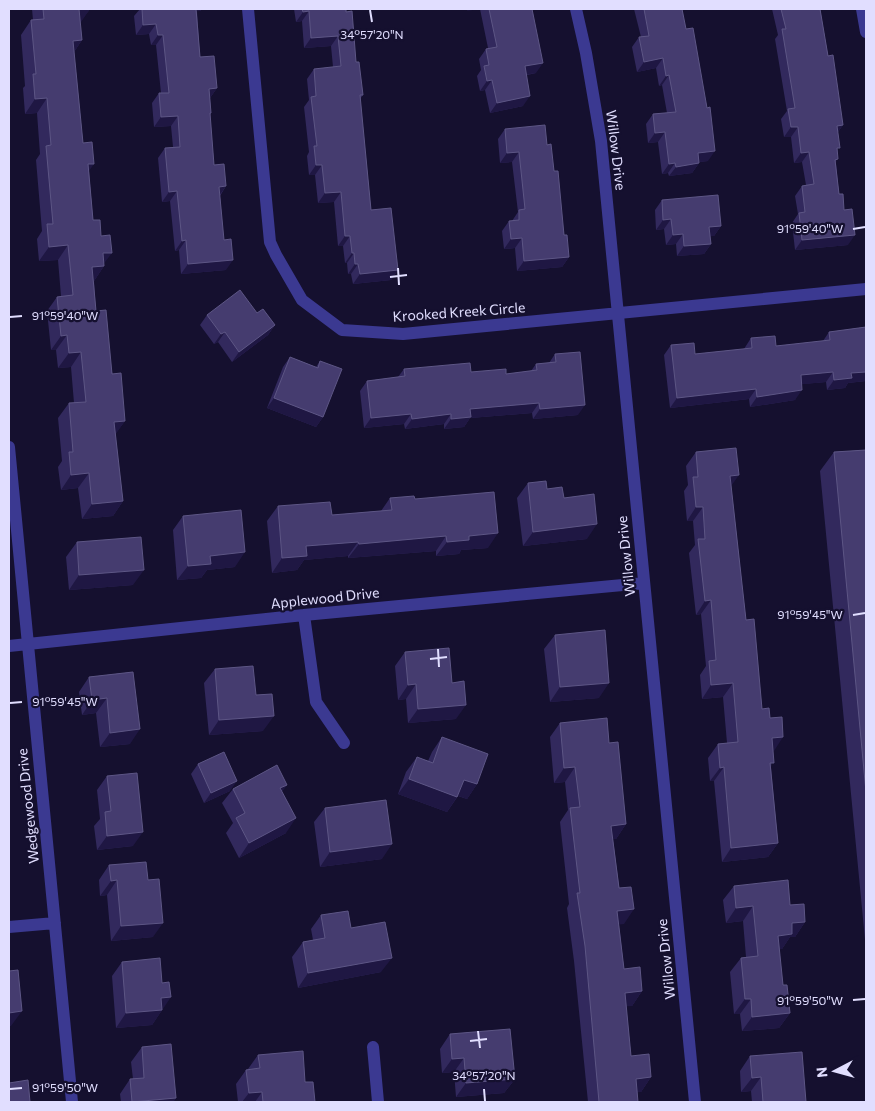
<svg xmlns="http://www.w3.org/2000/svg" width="875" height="1111" font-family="Commissioner,sans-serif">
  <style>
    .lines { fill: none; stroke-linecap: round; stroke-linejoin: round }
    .minor { stroke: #3b3991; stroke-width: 12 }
    .wall { fill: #32295d }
    .shaded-wall { fill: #1f1743 }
    .building { fill: #453c6f; stroke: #5d5685 }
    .ticks { fill: none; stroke: #e1deff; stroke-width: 2 }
    .labels { text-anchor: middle; stroke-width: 4.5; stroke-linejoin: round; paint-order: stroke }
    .street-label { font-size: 14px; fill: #e1deff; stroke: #15102f }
    .ticks-label { font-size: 12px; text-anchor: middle; fill: #e1deff; stroke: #15102f; stroke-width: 4.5; stroke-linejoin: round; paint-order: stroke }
  </style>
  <rect width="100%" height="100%" fill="#15102f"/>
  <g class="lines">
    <path class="minor" d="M248,9L270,242L276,255L302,300L342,330L403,334L866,289
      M576,9L586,53L601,141L695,1102
      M862,9L866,32
      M9,447L72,1102
      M304,615L316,702L344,743
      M9,646L304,615L644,583
      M9,927L55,923
      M373,1047L378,1102"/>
  </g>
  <path class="wall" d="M32,9H90L80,22L82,40L74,52L83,143L89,171L93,220L104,264V266L94,281L96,311L125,421L115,434L123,501L113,516L82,519L78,488L61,490L58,467L62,461L58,418L69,403H74L71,367L58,368L56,350H51L47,311L57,297L61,296L58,260L39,261L37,239L42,231L36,160L40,154L37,113L25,114L23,88L25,86L21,35L31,20H33Z
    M140,9H202L200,11H197L200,57L217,88L210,98L211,113L210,115L214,165L226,186L220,196L226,270L181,274L179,250L175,251L170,201L162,202L158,158L165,148L173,147L171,126L154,127L152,103L159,93H161L156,45H151L149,34L136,35L134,16Z
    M294,9H346L356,62L363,95L360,99L371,210L398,270L391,280L353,284L351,274H348L347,263H345L343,246H338L334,202L318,203L315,175H309L307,156L309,152L304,107L309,100L307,79L314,69L333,67L331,46L304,48L302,21L296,22Z
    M480,9H532L536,73L527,75L523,106L490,113L485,90L480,91L477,76L481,70L479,59L486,49L488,48Z
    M634,9H682L708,161L699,162V163L692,173L669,176L668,173L662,174L658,142L648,143L646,124L653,114L667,113L662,85L659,86L656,68L637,72L632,47L639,37H641Z
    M772,9H820L828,56L843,125L838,132L837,152L836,163L839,194L848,245L795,250L792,223L798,214L795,196L802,186L806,185L802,162L794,163L791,137H784L781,119L787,111L775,39L778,35Z
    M505,129L547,145L554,171L564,235L569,257L562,267L517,271L515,248L504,249L502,231L509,221H512L518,212L512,162L500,163L498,139Z
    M662,200L721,226L714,236H710L711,244L704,254L677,256L676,244L666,245L664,229L656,230L655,210Z
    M257,313L275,325L268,335L232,362L218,342L214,344L200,325L207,315Z
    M866,327V381L848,383L845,388L827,390L826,382L802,384L795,400L750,407L749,399L670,408L664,355L671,345L695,354L744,349L751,338L776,346L823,341L829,332Z
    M555,354L578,415L533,419L532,413L470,418L464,427L444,429V424L405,429L404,424L364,428L360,391L367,381L398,377L404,369L506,374L531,371L536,364L549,363Z
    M290,357L316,367L320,361L323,417L316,427L267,408L283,367Z
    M866,450V950L820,471L834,452Z
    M696,452L731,485L746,620L762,709L770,718L774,751H773L771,767L778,843L768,857L722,862L714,781H710L708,758L718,744L727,743L723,697L702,699L700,675L706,666L701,614L696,615L689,553L695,545L693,521H687L684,491L688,485L686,466Z
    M528,483L547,489L564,498L587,539L523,546L517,498Z
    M390,498L415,499L488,548L461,550L459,554L436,556V551L348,558V556L304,560L297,570L272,573L267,521L278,506L332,515L381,511Z
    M183,516L235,567L207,570L201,578L177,580L173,530Z
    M77,542L133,585L69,590L66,557Z
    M555,635L599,698L550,702L544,649Z
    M405,652L456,719L408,723L406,699L398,700L395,666Z
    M215,669L256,695L263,731L209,735L204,683Z
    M133,672L130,744L100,747L96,713L82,715L79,692L89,677Z
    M560,723L609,743L626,824L616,839H613L624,924H619L624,969L642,991L632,1006H626L631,1056L651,1077L641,1092H637L638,1102H588L574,961L567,908L569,904L560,822L568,810L565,782L554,783L550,737Z
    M442,737L477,784L467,799L458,796L447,812L398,794L406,772L417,757L428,761L432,752Z
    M198,764L230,791L204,803L191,774Z
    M107,776L133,846L97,850L94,826L100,819L97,790Z
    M287,785L282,791L286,833L239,858L226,833L233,823L222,803L233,789Z
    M325,808L382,859L320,867L314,822Z
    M109,865L153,937L111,941L107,895L100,896L99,880Z
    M734,886L790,905L805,922L795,937H790L782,949H779L783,985L790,1013L779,1028L742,1031L740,1014H734L730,972L741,958L746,957L743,921L726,923L723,900Z
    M321,915L351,928L381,972L298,988L292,957L303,942L313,940L311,929Z
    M122,962L162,1010L152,1025L116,1028L112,976Z
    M450,1034L515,1079L504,1093L456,1097L454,1072L442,1073L440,1049Z
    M142,1047L176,1098L173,1102H121L120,1094L130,1079H133L131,1062Z
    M258,1055L305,1082L315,1102H238L236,1084L246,1070L248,1069Z
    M750,1056L806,1102H752L751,1091L741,1092L740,1071Z"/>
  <path class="shaded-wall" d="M79,9H90L81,22L69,23Z
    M191,9H202L200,11L189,12Z
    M468,9H478L467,11Z
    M309,11L302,21L296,22L303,12Z
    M156,24L149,34L136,35L143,25Z
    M158,35H163L156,45H151Z
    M338,36L331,46L304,48L311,38Z
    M82,40L72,55L73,41Z
    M663,58L656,68L637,72L644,62Z
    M543,63L536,73L518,76L525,66Z
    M669,75L662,85L659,86L666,76Z
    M492,80L485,90L480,91L487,81Z
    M217,88L210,98L209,89Z
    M530,96L523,106L490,113L497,103Z
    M47,98L37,113L25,114L35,99Z
    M178,116L171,126L154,127L161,117Z
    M843,125L836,135L837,126Z
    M791,127H798L791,137H784Z
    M665,132L658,142L648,143L655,133Z
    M715,151L708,161L691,163L698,153Z
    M519,152L512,162L500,163L507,153Z
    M809,152L802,162L794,163L801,153Z
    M675,163L668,173L662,174L669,164Z
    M699,163L692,173L669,176L676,167Z
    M88,164H94L84,178Z
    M316,165H322L315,175H309Z
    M226,186L219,196V187Z
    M177,191L170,201L162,202L169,192Z
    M341,192L334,202L318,203L325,193Z
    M671,219L664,229L656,230L663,220Z
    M721,226L714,236L702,237L709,227Z
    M683,234L676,244L666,245L673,235Z
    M855,235L848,245L795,250L802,240Z
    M345,236H350L343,246H338Z
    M522,238L515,248L504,249L511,239Z
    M186,240L179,250L175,251L182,241Z
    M711,244L704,254L677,256L684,246Z
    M68,245L58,260L39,261L49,247Z
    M103,253H112L102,266H104L94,281L82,282Z
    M352,253H354L347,263H345Z
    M569,257L562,267L517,271L524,261Z
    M233,260L226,270L181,274L188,264Z
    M355,264H358L351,274H348Z
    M398,270L391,280L353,284L360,274Z
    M275,325L268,335L232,362L239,352Z
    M225,332L218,342L214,344L221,334Z
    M67,335L56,350H51L61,336Z
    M81,352L71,367L58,368L69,353Z
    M833,372L826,382L794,385L801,375Z
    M866,372V381L848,383L845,388L827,390L834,380L851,373Z
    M756,389L749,399L670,408L677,398Z
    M802,390L795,400L750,407L757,397Z
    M274,398L323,417L316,427L267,408Z
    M539,403L532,413L470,418L464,427L444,429L451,419L470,409Z
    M585,405L578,415L533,419L540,409Z
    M411,414L404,424L364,428L371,418Z
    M451,414L444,424L405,429L412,419Z
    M125,421L115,435L114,422Z
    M89,473L78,488L61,490L71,475Z
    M739,475L729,489L730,476Z
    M123,501L113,516L82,519L92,504Z
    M696,507H703L693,521H687Z
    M597,524L587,539L523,546L533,532Z
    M498,533L488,548L461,550L459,554L436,556L447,542L469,536Z
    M446,536L436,551L348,558L359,544Z
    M358,542L348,556L304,560L297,570L272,573L282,558L306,546Z
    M245,552L235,567L207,570L201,578L177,580L188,566L210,556Z
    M144,570L133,585L69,590L79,575Z
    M711,600L701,614L696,615L705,601Z
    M609,683L599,698L550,702L560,687Z
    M733,683L723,697L702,699L711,685Z
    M416,684L406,699L398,700L408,685Z
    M107,698L96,713L82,715L92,700Z
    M466,705L456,719L408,723L418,709Z
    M274,716L263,731L209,735L219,720Z
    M140,729L130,744L100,747L110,733Z
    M783,737L774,751L762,752L772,738Z
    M575,767L565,782L554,783L564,768Z
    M724,767L714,781H710L720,768Z
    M409,779L457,797L447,812L398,794Z
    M464,780L477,784L467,799L453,794Z
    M237,781L230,791L204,803L211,793Z
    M287,785L276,799L280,788Z
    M296,818L286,833L239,858L249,843Z
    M626,824L616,839L601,840L611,826Z
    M143,832L133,846L97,850L107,836Z
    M778,843L768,857L722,862L731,848Z
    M392,844L382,859L320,867L330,852Z
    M117,880L107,895L100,896L111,881Z
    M753,906L743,921L726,923L736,908Z
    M634,909L624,924L607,926L617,911Z
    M805,922L795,937H790L782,949L768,951L778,936L792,923Z
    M163,923L153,937L111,941L121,926Z
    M392,958L381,972L298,988L308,973Z
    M642,991L632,1006L614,1007L625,993Z
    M171,997L152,1025L116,1028L126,1013L161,998Z
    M745,999H751L740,1014H734Z
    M22,1011L11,1026H9V1013Z
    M790,1013L779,1028L742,1031L752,1017Z
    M464,1058L454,1072L442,1073L452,1059Z
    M651,1077L641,1092L626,1093L636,1079Z
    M761,1077L751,1091L741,1092L752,1078Z
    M515,1079L504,1093L456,1097L466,1083Z
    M262,1092L255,1102H242L249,1093Z
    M176,1098L173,1102H132Z"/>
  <path class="building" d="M43,9H79L82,40L73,41L83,143L92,142L94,164H88L93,220H100L101,236L110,235L112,253H103L104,266L92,267L96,311L106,310L112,374L121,373L125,421L114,422L123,501L92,504L89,473L71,475L69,452H73L69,403L86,402L81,352L69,353L67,335L61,336L57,297L73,295L68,245L49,247L47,224H53L46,146L51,145L47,98L35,99L33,74H36L31,20L44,19Z
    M142,9H196L200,57L214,56L217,88L209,89L211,113H210L214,165L224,164L226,186L219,187L224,240L231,239L233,260L188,264L186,240L182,241L177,191L169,192L165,148L180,147L178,116L161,117L159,93H169L163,35H158L156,24L143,25Z
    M302,9H346V12L352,11L356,62H359L363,95H360L371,210L391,208L398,270L360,274L358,264H355L354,253H352L350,236H345L341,192L325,193L322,165H316L314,146H317L311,97L316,96L314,69L341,66L338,36L311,38L309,11L303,12Z
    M489,9H532L543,63L525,66L530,96L497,103L492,80L487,81L484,66L489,65L486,49L497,47Z
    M644,9H682L686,29L693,28L707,108L710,107L715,151L698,153L699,163L676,167L675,163L669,164L665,132L655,133L653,114L676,112L669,75L666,76L663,58L644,62L639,37L649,36Z
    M781,9H820L828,56L833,55L843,125L837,126L840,148H837L838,159L835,160L839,194H843L844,210L852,209L855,235L802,240L799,213L805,212L802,186L814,184L809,152L801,153L798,127H791L788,109L795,108L782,29H786Z
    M545,125L547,145L551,144L554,171H558L564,235H567L569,257L524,261L522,238L511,239L509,221L519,220V210L525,209L519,152L507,153L505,129Z
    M718,195L721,226L709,227L711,244L684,246L683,234L673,235L671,219L663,220L662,200Z
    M240,290L257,313L263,309L275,325L239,352L225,332L221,334L207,315Z
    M866,327V372L851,373L852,378L834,380L833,372L801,375L802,390L757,397L756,389L677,398L671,345L694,343L695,354L752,348L751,338L775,336L776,346L830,340L829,332Z
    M580,352L585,405L540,409L539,403L470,409L471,417L451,419V414L412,419L411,414L371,418L367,381L405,376L404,369L470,363L471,372L506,369V374L537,370L536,364L556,362L555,354Z
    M290,357L318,368L320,361L342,369L323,417L274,398Z
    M736,448L739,475L730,476L746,620L754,619L762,709L769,708L770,718L782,717L783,737L772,738L774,763H770L778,843L731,848L724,767L720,768L718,744L738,742L733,683L711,685L709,661L716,660L711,600L705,601L698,539H705L703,507H696L693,477H698L696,452Z
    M866,450V792L834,452Z
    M546,481L547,489L562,487L564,498L594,494L597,524L533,532L528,483Z
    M494,492L498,533L469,536V540L447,542L446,536L359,544L358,542L306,546L307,556L282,558L278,506L330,502L332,515L392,510L390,498L414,496L415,499Z
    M241,510L245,552L210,556L211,564L188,566L183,516Z
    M141,537L144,570L79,575L77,542Z
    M605,630L609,683L560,687L555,635Z
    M449,648L452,683L464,681L466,705L418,709L416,684L408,685L405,652Z
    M253,666L256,695L272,694L274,716L219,720L215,669Z
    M133,672L140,729L110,733L107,698L92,700L89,677Z
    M607,718L609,743L618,742L626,824L611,826L619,888L631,887L634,909L617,911L624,969L640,967L642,991L625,993L631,1056L649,1054L651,1077L636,1079L638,1102H599L585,946L577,893H580L570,808L580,807L575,767L564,768L560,723Z
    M442,737L488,754L477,784L464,780L457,797L409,779L417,757L433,763Z
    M224,752L237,781L211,793L198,764Z
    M277,765L287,785L280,788L296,818L249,843L236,818L245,813L233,789Z
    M137,773L143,832L107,836L105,812L111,811L107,776Z
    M386,800L392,844L330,852L325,808Z
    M146,862L148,880L159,879L163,923L121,926L117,880L111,881L109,865Z
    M788,880L790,905L804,904L805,922L792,923V934L778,936L783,985H787L790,1013L752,1017L751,999H745L741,958L758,956L753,906L736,908L734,886Z
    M348,911L351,928L385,922L392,958L308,973L303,942L325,938L321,915Z
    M160,958L162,983L169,982L171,997L161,998L162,1010L126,1013L122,962Z
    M18,970L22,1011L9,1013V971Z
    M510,1029L515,1079L466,1083L464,1058L452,1059L450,1034Z
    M171,1044L176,1098L132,1102L130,1079L144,1078L142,1047Z
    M303,1051L305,1082H313L315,1102H263L262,1092L249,1093L246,1070L260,1068L258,1055Z
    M802,1052L806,1102H763L761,1077L752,1078L750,1056Z
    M28,1080L30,1102H9V1083Z"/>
  <path class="ticks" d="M370,10L372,22M853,229L865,227M398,268L399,285M390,277L407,275M10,317L22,316M853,615L865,613M438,649L439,667M430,659L447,657M10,703L22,702M853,1000L865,999M478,1031L480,1048M470,1041L487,1039M10,1089L22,1088M484,1089L485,1101"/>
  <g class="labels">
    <g class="street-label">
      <text transform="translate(616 150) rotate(83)" y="5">Willow Drive</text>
      <text transform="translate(459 312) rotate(-4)" y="5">Krooked Kreek Circle</text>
      <text transform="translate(626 556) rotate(-96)" y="5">Willow Drive</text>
      <text transform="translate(325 598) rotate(-6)" y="5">Applewood Drive</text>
      <text transform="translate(28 806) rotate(-96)" y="5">Wedgewood Drive</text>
      <text transform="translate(666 959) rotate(-96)" y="5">Willow Drive</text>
    </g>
  </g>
  <g class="ticks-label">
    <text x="372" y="39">34°57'20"N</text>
    <text x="810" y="233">91°59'40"W</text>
    <text x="65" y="320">91°59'40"W</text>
    <text x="810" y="619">91°59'45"W</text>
    <text x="65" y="706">91°59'45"W</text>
    <text x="810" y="1005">91°59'50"W</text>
    <text x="484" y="1080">34°57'20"N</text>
    <text x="65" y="1092">91°59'50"W</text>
  </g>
  <rect width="875" height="1111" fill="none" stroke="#e1deff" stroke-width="20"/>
  <g transform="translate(835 1071) rotate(264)" stroke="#15102f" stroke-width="4" paint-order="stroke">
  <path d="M0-4L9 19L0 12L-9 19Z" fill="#e1deff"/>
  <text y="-8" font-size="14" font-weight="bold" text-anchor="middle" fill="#e1deff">N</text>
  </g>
</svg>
